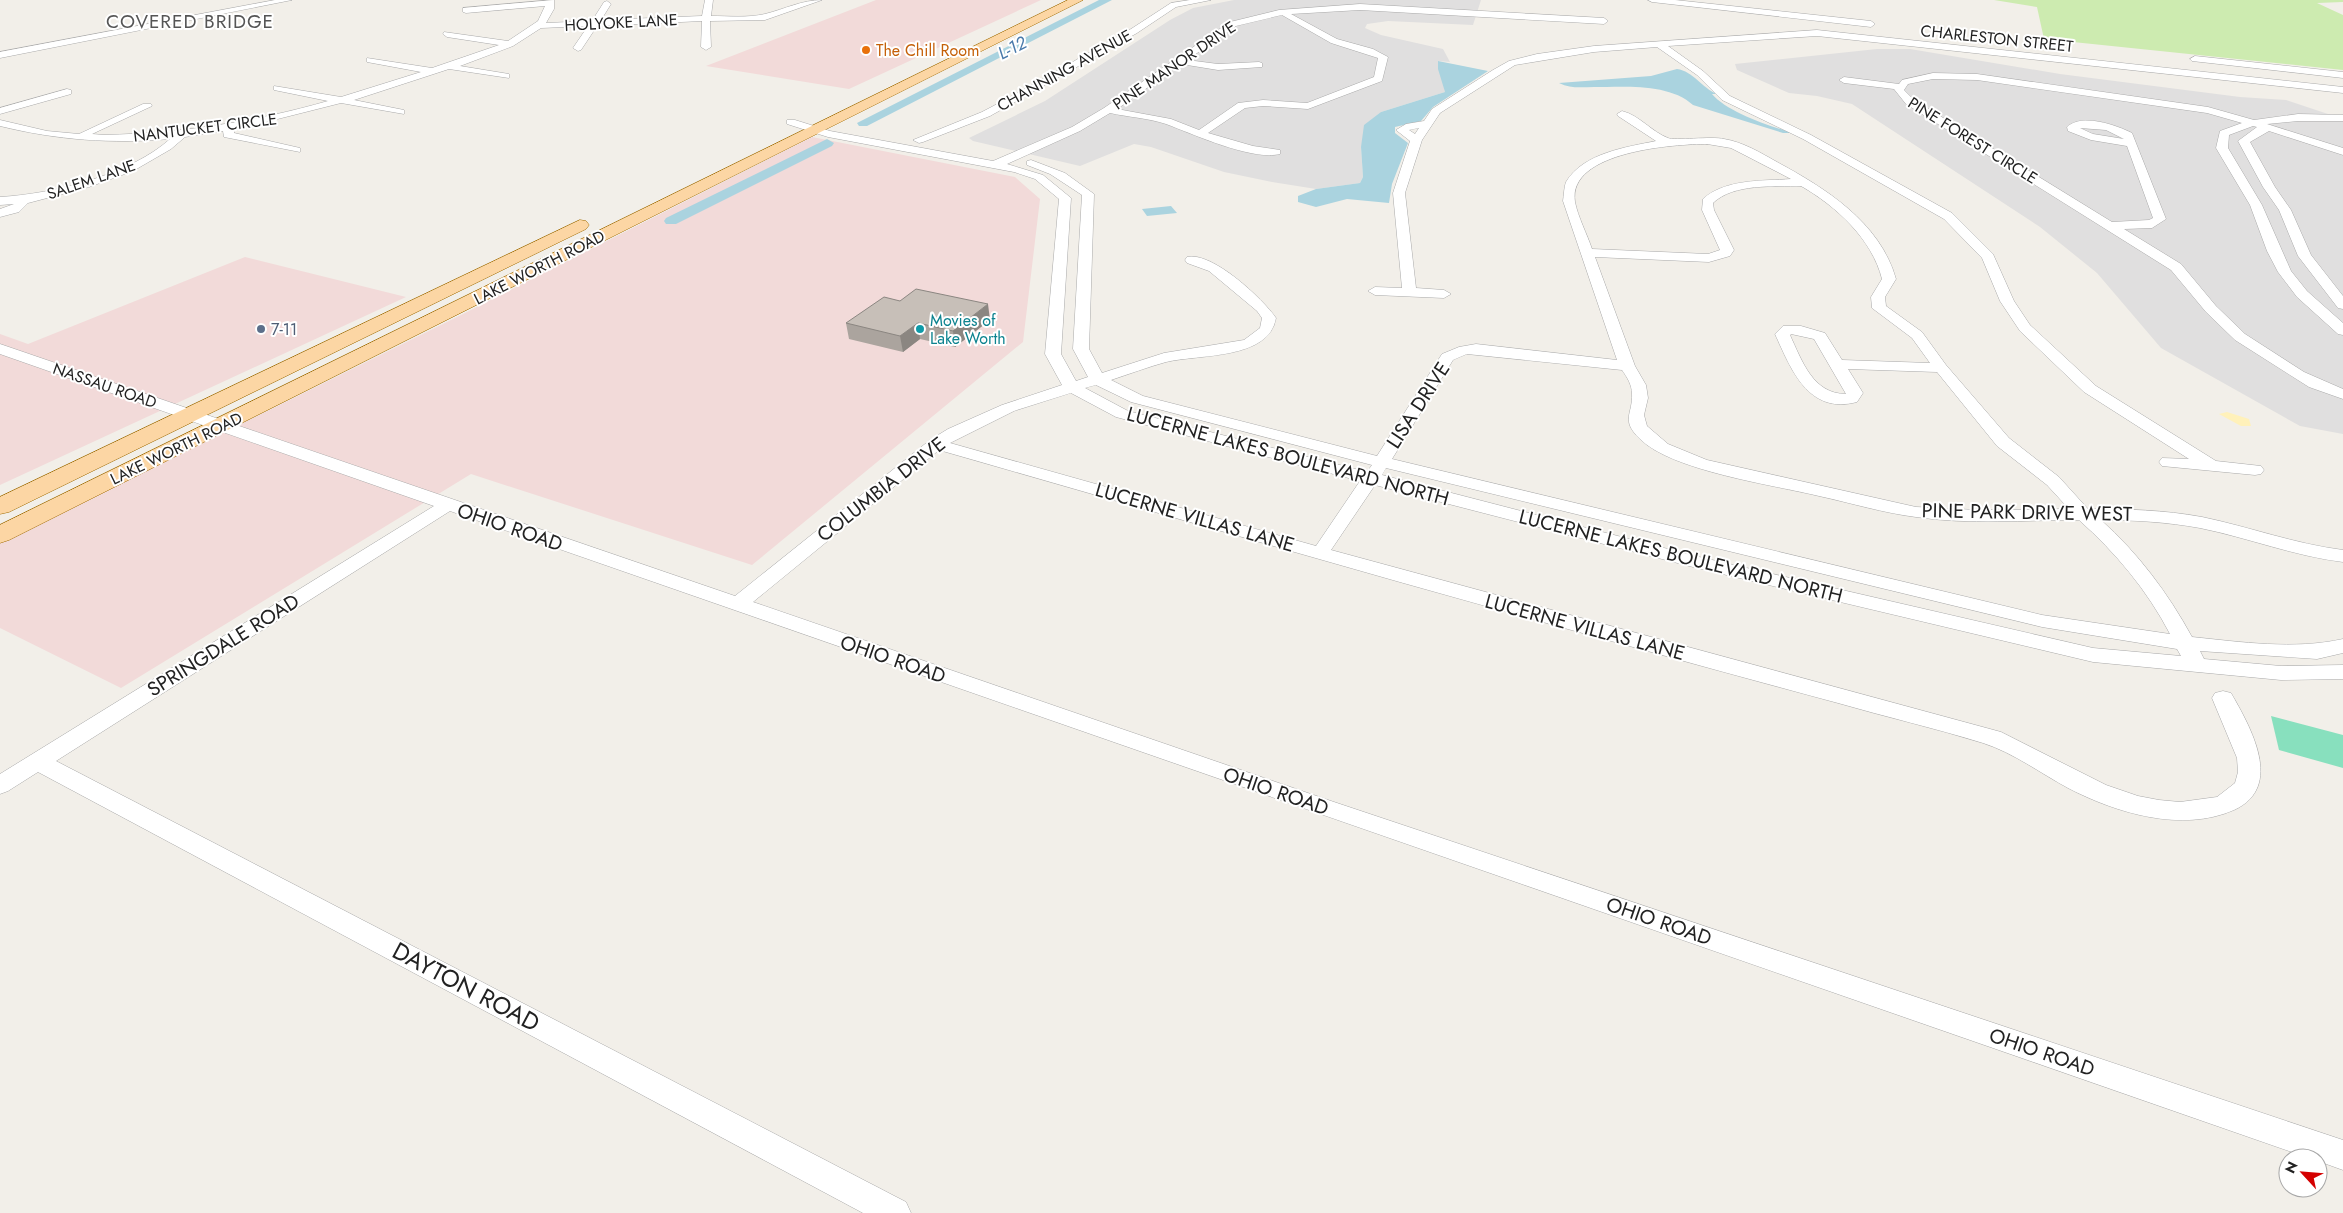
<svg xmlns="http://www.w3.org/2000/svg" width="2343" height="1213" font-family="Jost,sans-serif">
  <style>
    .residential { fill: #e0dfdf }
    .commercial { fill: #f2dad9 }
    .grass { fill: #cdebb0 }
    .sand { fill: #fff1ba }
    .pitch { fill: #88e0be }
    .water { fill: #aad3df }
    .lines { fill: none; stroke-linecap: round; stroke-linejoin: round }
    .canal { fill: #aad3df; fill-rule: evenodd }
    .minor-casing { stroke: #a9a9a9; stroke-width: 1 }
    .primary-casing { stroke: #a06b00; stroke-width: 1 }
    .minor { fill: #fff; fill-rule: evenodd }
    .primary { fill: #fcd6a4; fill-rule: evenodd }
    .wall { fill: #aba49e }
    .shaded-wall { fill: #8b8681 }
    .building { fill: #c7bfb8; stroke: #8b8681 }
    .food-dot { fill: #e8710a; stroke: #fff; stroke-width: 2 }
    .service-dot { fill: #5c6f8a; stroke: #fff; stroke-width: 2 }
    .culture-dot { fill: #0f9aa8; stroke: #fff; stroke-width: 2 }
    .labels { text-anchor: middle; stroke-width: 4; stroke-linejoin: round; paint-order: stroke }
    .far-street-label { font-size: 16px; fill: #222; stroke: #fff }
    .far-food-label { font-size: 16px; fill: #c56008; stroke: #fff; text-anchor: start }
    .far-culture-label { font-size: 16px; fill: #0d838f; stroke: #fff; text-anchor: start }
    .far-service-label { font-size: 16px; fill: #4e5e75; stroke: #fff; text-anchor: start }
    .far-water-label { font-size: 18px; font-style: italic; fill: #4a7aab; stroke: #fff }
    .far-quarter-label { font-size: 19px; letter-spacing: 1px; fill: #555; stroke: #fff }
    .street-label { font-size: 20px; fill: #222; stroke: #fff }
    .near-street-label { font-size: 24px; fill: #222; stroke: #fff }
  </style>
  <rect width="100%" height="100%" fill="#f2efe9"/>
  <path class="residential" d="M1234,0H1481L1473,25L1388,21L1367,24L1365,28L1381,35L1443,49L1450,62L1439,61L1445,92L1381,112L1361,147L1363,177L1360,183L1316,189L1272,182L1224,172L1151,147L1134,144L1080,166L973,141L969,138L1045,101L1170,20L1193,8Z
    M1877,49H1910L2060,74L2240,97L2286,100L2343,119V434L2300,426L2161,348L2097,273L2040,227L1852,104L1817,96L1789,93L1737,70L1735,64Z"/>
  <path class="commercial" d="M876,0H1041L849,89L706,66Z
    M812,137L1015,177L1040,199L1023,342L752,565L471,474L121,688L0,628V543L461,315Z
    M245,257L406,297L0,485V334L28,344Z"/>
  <path class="grass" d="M1994,0H2343V2L2317,3L2343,15V70L2044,39L2037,7Z"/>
  <path class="sand" d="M2227,412L2249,419L2251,426H2241L2219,414Z"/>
  <path class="pitch" d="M2271,716L2343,735V768L2279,750Z"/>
  <path class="water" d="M1438,61L1488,71L1433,107L1421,121L1395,127V133L1408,143L1392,184L1389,203L1347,199L1316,207L1298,202V196L1316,189L1360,183L1363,177L1361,147L1364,125L1381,112L1445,92L1438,69Z
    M1677,69C1693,71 1702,88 1717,94H1712C1727,112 1771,127 1794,133H1783L1693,105C1669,83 1625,87 1594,87C1582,87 1571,89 1559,83L1651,76Z
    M1171,206L1177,213L1147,216L1142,209Z"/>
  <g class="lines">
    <path class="canal" d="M1099,0H1112L867,126H859L857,123Z
      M827,139L834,143L832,146L676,224H666L664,221L666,218Z"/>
    <g class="minor-casing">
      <path id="minor" d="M275,0H292L0,58V52Z
        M554,0V9L546,23L592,21L604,2L607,1L611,4L601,20L702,16L705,0H713L711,16C728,16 748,18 765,14C785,9 802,0 822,0L765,20L710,21L711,47L706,50L701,47L702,21L597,26L581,50L578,51L573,48L588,26L541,28L513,46L460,66L509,74V78L449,69L354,100L404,110V114L341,103L234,130V133L300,148V152L224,137L223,131L185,137L171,149L133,171L89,187L28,203L19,212L0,217V209L14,204L0,205V197C53,194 130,175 170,139C112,144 57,140 0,126V120L47,131L79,134L143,104H151L152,106L92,134L105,135C181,133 255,122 328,101L274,90V86L341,97L421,72L367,62V58L432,68L499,45L447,37L443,34L444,32L508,41L538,21L545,6L466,13L463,12V8Z
        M1190,0H1211L1176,7L1137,33L990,116L923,142L919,143L913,140L982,112L1016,94L1131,29L1171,3Z
        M1648,0H1675L1871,21L1875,24L1871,27L1652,2Z
        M1360,4L1604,18L1608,21L1604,24L1360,10L1291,14L1337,39L1373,49L1388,57L1382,81L1308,109L1263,106L1245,108L1208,133L1253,146L1280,150V154C1252,161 1193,134 1166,124C1148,118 1128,117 1110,113L1080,131L1007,164L1043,175L1071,198L1061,354L1076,381L1088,377L1073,349L1082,195L1050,174L1027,165V161L1031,160L1065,173L1094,194L1089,349L1102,373L1164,353L1244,340L1260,328L1262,318L1257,311L1209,271L1187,263L1185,260L1187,257C1212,251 1263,299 1276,318C1269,360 1199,354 1166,362C1148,367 1129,374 1111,380L1143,396L1377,456L1442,354L1459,347L1476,344L1617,360L1563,201C1564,195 1564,187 1566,182C1583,153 1627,147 1656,141L1618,116L1617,114L1622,111C1639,115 1652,132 1668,138C1674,141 1712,136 1724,139C1743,142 1761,153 1777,162C1825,188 1880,222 1896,279L1885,297L1886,306L1922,332L1946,365L2009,438L2059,477L2088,509C2127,509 2164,510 2202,517C2250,527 2295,544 2343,550V562C2294,556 2249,538 2200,528C2167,522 2134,520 2101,520C2138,553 2168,593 2192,637C2241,642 2294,650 2343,639V653L2317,659L2200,651L2204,659L2281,666L2343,665V679L2281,680L2093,662L1693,567L1375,485L1331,550L2001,732L2106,785L2138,796L2159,800L2180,802L2217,797L2235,783L2238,772L2237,758L2212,698L2215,693L2223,691L2231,693C2250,726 2285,787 2234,810C2182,833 2116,813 2068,788C2040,773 2014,753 1983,743C1935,728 1886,717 1838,703C1745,678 1651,652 1557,626C1351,569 1145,509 939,450L753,602L1334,802L2343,1140V1170L2318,1161V1158H2309L450,511L56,761L906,1202L911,1213H863L38,772L8,791L0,794V774L434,506L0,354V344L735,596L930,440L948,429L1002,405L1062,385L1045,354L1059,199L1035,179L1014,172L828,137L787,124V120H795L830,131L993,161L1072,127L1104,108L1230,22L1279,10ZM1282,15L1331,43L1378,58L1374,77L1307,103L1263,100L1238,103L1199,130L1171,119L1117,109L1181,64L1218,70L1262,67V63L1259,62L1218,64L1187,60L1236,26ZM1707,144L1731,148L1791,179C1762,181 1725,179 1703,199L1702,210L1720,250L1708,254L1592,249C1587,234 1578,217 1575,202C1567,151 1676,144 1707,144ZM1801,186C1836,206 1872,239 1882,279L1871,297L1872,308L1912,338L1930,363L1842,360L1825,333L1801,326H1783L1775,334C1791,369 1808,415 1857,402L1863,393L1848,369L1937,372L1997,446L2047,485L2069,509L1978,510L1916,507L1707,460L1668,444L1647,426L1644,415L1648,398L1646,385L1635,366L1595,257L1709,262L1730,256L1734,250L1714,210L1713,203C1734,183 1774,187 1801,186ZM1791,334L1814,339L1846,394C1813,394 1802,361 1790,335ZM1467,354L1622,370C1627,377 1632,385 1632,394C1633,414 1620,420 1640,439C1672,471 1774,485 1819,496C1851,503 1884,513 1916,517C1969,525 2025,520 2079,520C2116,553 2147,590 2170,634L2042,615L1392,459L1453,360ZM1096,385L1131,402L1372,465L1367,472L1128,411L1085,388ZM1071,393L1116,417L1360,481L1316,546L950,443L1014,411ZM1386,468L2042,627L2177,649L2181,656L2093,648L1695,556L1382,475Z
        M1817,30L2343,87V93L1817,36L1668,46L1703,71L1730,96L1811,135L1952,213L1993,254L2014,301L2030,325L2096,386L2216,461L2261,466L2264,470L2261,474L2255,475L2162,466L2159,462L2162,458L2189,459L2084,392L2020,331L2000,301L1982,258L1944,219L1803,139L1722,100L1697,75L1657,47L1594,52L1515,65L1440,113L1422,140L1405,193L1416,288L1444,290L1451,294L1444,298L1375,295L1368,291L1375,287L1402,288L1393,193L1410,141L1396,130L1406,124L1424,121L1432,109L1493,70L1509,61L1537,54L1594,46ZM1419,128L1415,134L1409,130Z
        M2195,56L2343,72V78L2192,61L2190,59Z
        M1933,73L1977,74L2208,107L2254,120L2298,114L2343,115V121H2298L2267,124L2343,148V155L2269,131L2250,142L2275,187L2291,210L2311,255L2343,296V309L2338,308L2298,256L2279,210L2263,187L2238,141L2257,127L2253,126L2229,135L2228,148L2262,205L2291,271L2307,291L2343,323V335L2338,334L2297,297L2278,272L2267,251L2250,205L2216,148L2220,131L2242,123L2207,113L1977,80L1933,79L1908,84L1904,90L1914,100L2112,222L2149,220L2153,218L2127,146L2091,140L2068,131L2067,127C2082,113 2116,125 2132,133L2166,219L2152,228L2124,229L2181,264L2216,306L2245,334L2304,372L2343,389V399L2309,387L2235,340L2206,312L2171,270L1906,104L1894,89L1844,83L1839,80L1844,77L1899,84L1902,80ZM2080,128L2106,130L2124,139L2093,134Z
        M67,89L71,90V94L0,114V108Z"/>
    </g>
    <g class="primary-casing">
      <path id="primary" d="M1068,0H1083L9,540L0,543V525Z
        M580,220L586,221L589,225L586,229L9,512L0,514V497Z"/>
    </g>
    <use href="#minor" class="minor"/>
    <use href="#primary" class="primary"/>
  </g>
  <path class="wall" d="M990,320L955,347L920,339L903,352L849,339L846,323Z"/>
  <path class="shaded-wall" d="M988,304L990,320L955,347L953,331Z
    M918,323L920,339L903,352L900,336Z"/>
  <path class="building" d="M916,289L988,304L953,331L918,323L900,336L846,323L884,297L900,301Z"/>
  <circle class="food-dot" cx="866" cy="50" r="5"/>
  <circle class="service-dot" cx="261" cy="329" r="5"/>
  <circle class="culture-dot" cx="920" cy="329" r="5"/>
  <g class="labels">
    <g class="far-street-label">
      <text transform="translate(621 22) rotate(-3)" y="6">HOLYOKE LANE</text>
      <text transform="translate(1997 38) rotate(6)" y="6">CHARLESTON STREET</text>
      <text transform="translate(1174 65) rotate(-34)" y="6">PINE MANOR DRIVE</text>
      <text transform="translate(1064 70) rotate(-29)" y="6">CHANNING AVENUE</text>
      <text transform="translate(205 127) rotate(-7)" y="6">NANTUCKET CIRCLE</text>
      <text transform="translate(1973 140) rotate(32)" y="6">PINE FOREST CIRCLE</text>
      <text transform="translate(91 179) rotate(-19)" y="6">SALEM LANE</text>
      <text transform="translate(539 267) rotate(-27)" y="6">LAKE WORTH ROAD</text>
      <text transform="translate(105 385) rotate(19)" y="6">NASSAU ROAD</text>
      <text transform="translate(176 448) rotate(-26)" y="6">LAKE WORTH ROAD</text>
    </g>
    <g class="far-food-label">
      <text x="876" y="56">The Chill Room</text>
    </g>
    <g class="far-culture-label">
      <text x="930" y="326">Movies of<tspan x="930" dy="18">Lake Worth</tspan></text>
    </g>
    <g class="far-service-label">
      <text x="271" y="335">7-11</text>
    </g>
    <g class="far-water-label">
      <text transform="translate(1012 48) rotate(-27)" y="6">L-12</text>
    </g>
    <g class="far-quarter-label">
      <text x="190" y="28">COVERED BRIDGE</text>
    </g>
    <g class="street-label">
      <text transform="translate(1418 405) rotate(-57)" y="7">LISA DRIVE</text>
      <text transform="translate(1288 456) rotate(15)" y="7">LUCERNE LAKES BOULEVARD NORTH</text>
      <text transform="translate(881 489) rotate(-38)" y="7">COLUMBIA DRIVE</text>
      <text transform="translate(2027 512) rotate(1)" y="7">PINE PARK DRIVE WEST</text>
      <text transform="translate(1195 517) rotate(16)" y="7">LUCERNE VILLAS LANE</text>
      <text transform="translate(510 527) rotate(19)" y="7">OHIO ROAD</text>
      <text transform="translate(1681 556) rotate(14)" y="7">LUCERNE LAKES BOULEVARD NORTH</text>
      <text transform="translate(1585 627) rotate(15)" y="7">LUCERNE VILLAS LANE</text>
      <text transform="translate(223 645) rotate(-32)" y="7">SPRINGDALE ROAD</text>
      <text transform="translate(893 659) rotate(19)" y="7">OHIO ROAD</text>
      <text transform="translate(1276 791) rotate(19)" y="7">OHIO ROAD</text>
      <text transform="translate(1659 921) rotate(19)" y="7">OHIO ROAD</text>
      <text transform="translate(2042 1052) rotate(19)" y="7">OHIO ROAD</text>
    </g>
    <g class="near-street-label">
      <text transform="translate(466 987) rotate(28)" y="8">DAYTON ROAD</text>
    </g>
  </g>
  <g transform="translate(2303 1173) rotate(296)"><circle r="24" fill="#ffffff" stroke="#a7a7a7"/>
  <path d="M0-4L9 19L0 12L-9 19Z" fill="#d40000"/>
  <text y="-8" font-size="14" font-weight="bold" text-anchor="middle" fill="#222222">N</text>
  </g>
</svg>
